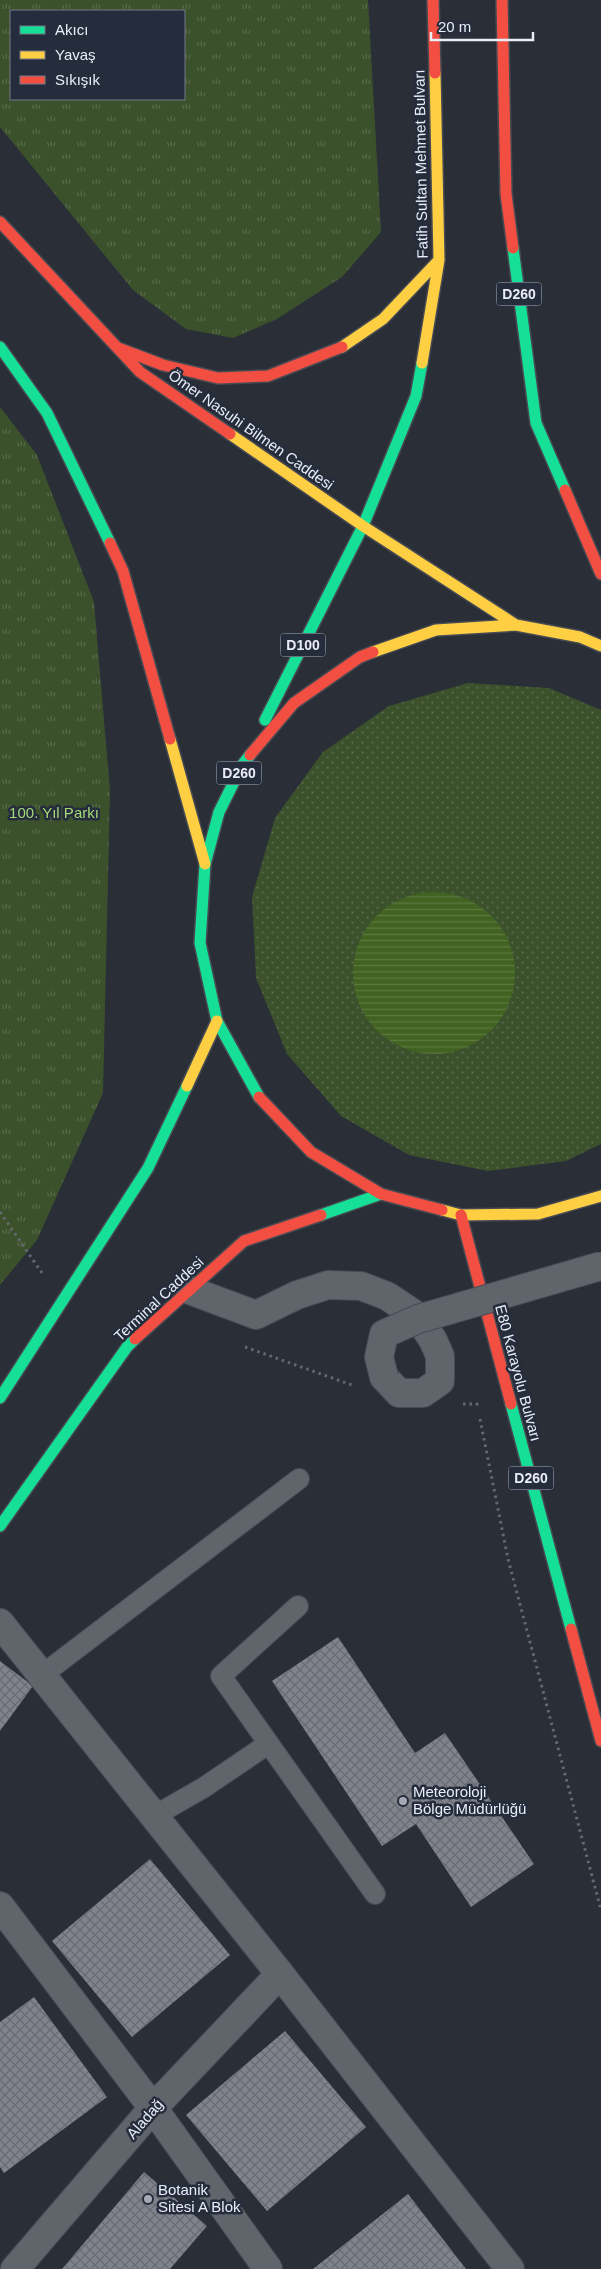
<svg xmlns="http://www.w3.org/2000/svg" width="601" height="2269" font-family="Arial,sans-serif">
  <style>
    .grass { fill: url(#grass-dots) }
    .park { fill: url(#park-tufts); fill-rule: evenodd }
    .water { fill: url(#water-rules) }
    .building { fill: url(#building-cross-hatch) }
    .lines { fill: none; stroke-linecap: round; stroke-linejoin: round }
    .lane-casing { stroke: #474a52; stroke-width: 22 }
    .street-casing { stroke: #474a52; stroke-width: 30 }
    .fast-casing { stroke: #474a52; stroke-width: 14 }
    .slow-casing { stroke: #474a52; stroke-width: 14 }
    .jam-casing { stroke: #474a52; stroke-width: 14 }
    .path { stroke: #65686e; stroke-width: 3; stroke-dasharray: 2.5 4; stroke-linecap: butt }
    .lane { stroke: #60646b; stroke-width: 20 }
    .street { stroke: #60646b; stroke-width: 28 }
    .fast { stroke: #16e098; stroke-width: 11 }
    .slow { stroke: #ffcf43; stroke-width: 11 }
    .jam { stroke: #f24e42; stroke-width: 11 }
    .street-bridge-casing { stroke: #474a52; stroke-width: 30; stroke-linecap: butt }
    .street-bridge { stroke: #60646b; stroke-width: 28 }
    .poi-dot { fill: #a6aab4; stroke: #252c3c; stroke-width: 2 }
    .labels { text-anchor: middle; stroke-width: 5; stroke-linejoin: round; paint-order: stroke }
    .shield { fill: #252c3c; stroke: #aeb3c0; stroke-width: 1 }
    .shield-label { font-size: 14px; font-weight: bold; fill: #e9edf8 }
    .street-label { font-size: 15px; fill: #e9edf8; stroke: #252c3c }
    .park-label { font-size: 15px; fill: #a5d978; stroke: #252c3c }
    .poi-label { font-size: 15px; fill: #e9edf8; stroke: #252c3c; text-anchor: start }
  </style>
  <defs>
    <pattern id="grass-dots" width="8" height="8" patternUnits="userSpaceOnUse" patternTransform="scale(1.25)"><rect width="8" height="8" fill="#3b512c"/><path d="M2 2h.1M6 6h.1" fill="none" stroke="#576a4b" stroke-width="1.8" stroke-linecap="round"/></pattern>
    <pattern id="park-tufts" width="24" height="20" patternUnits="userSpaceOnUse" patternTransform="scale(1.25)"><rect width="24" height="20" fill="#3b512c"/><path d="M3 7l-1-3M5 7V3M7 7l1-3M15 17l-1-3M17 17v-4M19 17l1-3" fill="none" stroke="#576a4b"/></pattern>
    <pattern id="water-rules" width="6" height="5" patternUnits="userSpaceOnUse" patternTransform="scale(1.25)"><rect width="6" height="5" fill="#416220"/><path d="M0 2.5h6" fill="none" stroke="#5c7941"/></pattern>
    <pattern id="building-cross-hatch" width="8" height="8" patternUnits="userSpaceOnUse" patternTransform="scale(1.25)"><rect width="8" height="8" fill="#80838c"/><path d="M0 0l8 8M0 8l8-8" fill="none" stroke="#696b72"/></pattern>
  </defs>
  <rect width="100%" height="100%" fill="#2a2e37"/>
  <path class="grass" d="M468,683L549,688L601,710V1144L566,1161L488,1171L409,1155L341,1116L287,1054L256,978L252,897L275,818L323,752L389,706Z"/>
  <path class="park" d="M0,0H368L381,232L342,277L277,319L233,338L186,329L133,290L0,127ZM184,11V99H11V11Z
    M0,407L37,455L94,602L110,791L103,1093L37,1240L0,1285Z"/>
  <path class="water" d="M353 973a81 81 0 1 1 162 0a81 81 0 1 1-162 0Z"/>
  <path class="building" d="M338,1637L415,1753L445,1733L534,1864L471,1907L416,1824L382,1846L272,1681Z
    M0,1661L33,1686L0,1731Z
    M150,1859L230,1955L132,2037L52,1941Z
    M34,1997L107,2097L4,2173L0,2167V2022Z
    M285,2031L366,2127L267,2211L186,2115Z
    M144,2172L207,2226L170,2269H62Z
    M408,2194L466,2269H313Z"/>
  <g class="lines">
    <g class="lane-casing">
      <path id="lane" d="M298,1606L221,1676L375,1894
        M42,1675L299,1479
        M154,1816L203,1788L268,1744"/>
    </g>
    <g class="street-casing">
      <path id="street" d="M189,1290L256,1315L297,1295L328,1285L361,1286L387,1296L417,1316L433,1340L440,1356V1381L423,1393H399L384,1377
        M0,1623L280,1974L510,2269
        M0,1906L153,2108L268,2269
        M15,2269L153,2108L280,1974"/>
    </g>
    <g class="fast-casing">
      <path id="fast" d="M513,248L536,423L565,490
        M0,347L47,413L110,543
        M265,720L363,526L416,396L422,363
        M250,755L243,764L219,812L205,864L200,943L217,1021L259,1097
        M321,1215L381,1194
        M0,1398L148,1168L187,1086
        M511,1404L571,1629
        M0,1526L127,1347L135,1339"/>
    </g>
    <g class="slow-casing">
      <path id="slow" d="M342,347L383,319L439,260
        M422,363L439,260L435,73
        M230,434L363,526L516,625
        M373,652L436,630L516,625L580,637L601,646
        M170,739L205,864
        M187,1086L217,1021
        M442,1210L461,1215L538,1214L601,1196"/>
    </g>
    <g class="jam-casing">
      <path id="jam" d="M433,0L435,73
        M502,0L506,194L513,248
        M0,222L140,372L230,434
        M118,348L163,365L218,378L268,376L342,347
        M565,490L601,574
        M110,543L123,571L170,739
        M250,755L294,703L360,657L373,652
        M259,1097L311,1152L381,1194L442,1210
        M461,1215L511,1404
        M135,1339L244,1241L321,1215
        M571,1629L601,1741"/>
    </g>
    <path class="path" d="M0,1212L42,1273
      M245,1347L352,1385
      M463,1404H477V1406
      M480,1419L508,1559L601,1910"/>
    <use href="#lane" class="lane"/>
    <use href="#street" class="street"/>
    <use href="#fast" class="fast"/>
    <use href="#slow" class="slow"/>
    <use href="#jam" class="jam"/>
    <g class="street-bridge-casing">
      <path id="street-bridge" d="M384,1377L379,1357L384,1334L418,1319L601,1266"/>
    </g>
    <use href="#street-bridge" class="street-bridge"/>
  </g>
  <g class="poi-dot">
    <circle cx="403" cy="1801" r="5"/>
    <circle cx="148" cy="2199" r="5"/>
  </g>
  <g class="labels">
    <g class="shield">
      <rect x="496.5" y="282.5" width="45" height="23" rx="4"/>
      <rect x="280.5" y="633.5" width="45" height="23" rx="4"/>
      <rect x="216.5" y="761.5" width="45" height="23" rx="4"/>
      <rect x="508.5" y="1466.5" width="45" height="23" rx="4"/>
    </g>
    <g class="shield-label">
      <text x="519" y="299">D260</text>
      <text x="303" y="650">D100</text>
      <text x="239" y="778">D260</text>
      <text x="531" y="1483">D260</text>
    </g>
    <g class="street-label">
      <text transform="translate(421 164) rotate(-91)" y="5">Fatih Sultan Mehmet Bulvarı</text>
      <text transform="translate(251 430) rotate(35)" y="5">Ömer Nasuhi Bilmen Caddesi</text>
      <text transform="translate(159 1299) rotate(-43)" y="5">Terminal Caddesi</text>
      <text transform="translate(518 1373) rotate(75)" y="5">E80 Karayolu Bulvarı</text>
      <text transform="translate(145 2119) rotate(-49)" y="5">Aladağ</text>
    </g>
    <g class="park-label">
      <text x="54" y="818">100. Yıl Parkı</text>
    </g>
    <g class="poi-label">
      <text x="413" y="1797">Meteoroloji<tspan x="413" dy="17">Bölge Müdürlüğü</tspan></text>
      <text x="158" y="2195">Botanik<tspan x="158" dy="17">Sitesi A Blok</tspan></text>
    </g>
  </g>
  <rect x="10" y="10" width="175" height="90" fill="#252c3c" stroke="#737987"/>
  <rect x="20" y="26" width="25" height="8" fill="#16e098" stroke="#737987"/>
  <text x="55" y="35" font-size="15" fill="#e9edf8">Akıcı</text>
  <rect x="20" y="51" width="25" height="8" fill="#ffcf43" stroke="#737987"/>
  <text x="55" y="60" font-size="15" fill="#e9edf8">Yavaş</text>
  <rect x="20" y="76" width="25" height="8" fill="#f24e42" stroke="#737987"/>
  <text x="55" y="85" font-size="15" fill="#e9edf8">Sıkışık</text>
  <path d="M431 32v8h102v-8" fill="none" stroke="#e9edf8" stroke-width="2.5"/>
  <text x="438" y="32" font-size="15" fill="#e9edf8" stroke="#252c3c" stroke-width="4" paint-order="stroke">20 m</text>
</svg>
